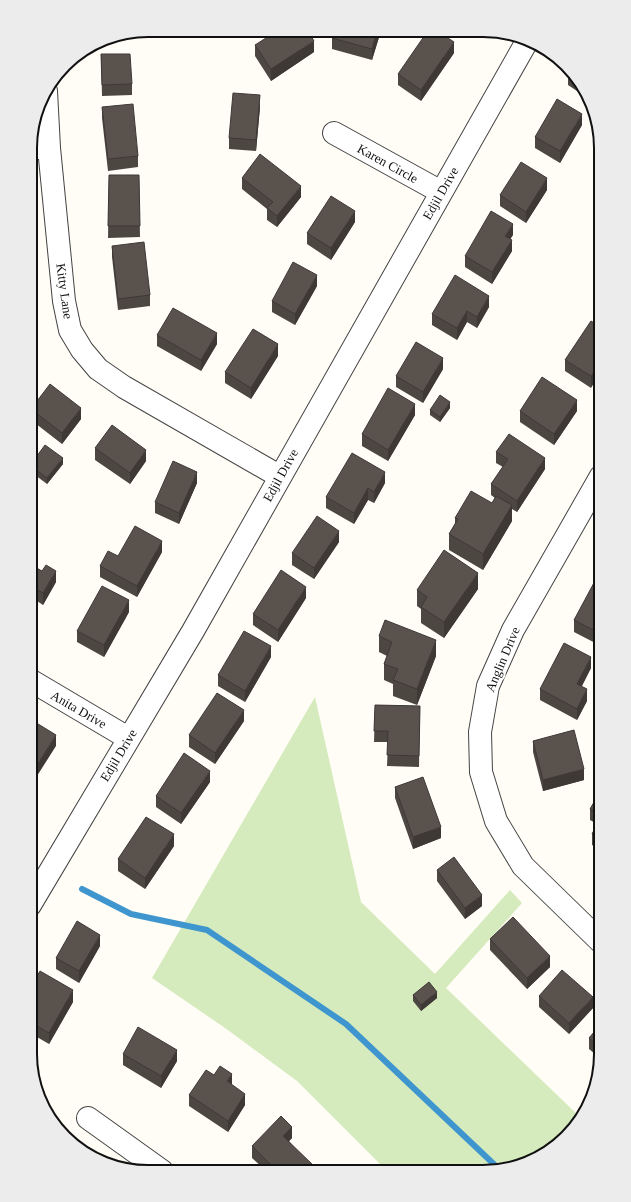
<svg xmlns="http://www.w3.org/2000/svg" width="631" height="1202" font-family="Georgia,serif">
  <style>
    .green { fill: #d5ebbd }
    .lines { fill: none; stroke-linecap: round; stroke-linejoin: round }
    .stream { stroke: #3f96cf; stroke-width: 6 }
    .street-casing { stroke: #444; stroke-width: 24 }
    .street { stroke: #fff; stroke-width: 22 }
    .wall { fill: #4d4742 }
    .shaded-wall { fill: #3f3936 }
    .building { fill: #5a524d; stroke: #3f3936 }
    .labels { text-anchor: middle; stroke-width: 4; stroke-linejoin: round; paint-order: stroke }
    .street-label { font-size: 13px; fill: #111; stroke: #fff }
    .rim { fill: none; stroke: #111; stroke-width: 2 }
  </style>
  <rect width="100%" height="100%" fill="#fffdf5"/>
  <path class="green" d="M315,697L361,902L435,974L510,890L522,903L446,988L581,1118L576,1126L549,1152L520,1166L483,1172H388L297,1081L225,1028L152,978Z"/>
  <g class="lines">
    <path class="stream" d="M82,889L131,914L207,930L346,1024L499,1169"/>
    <g class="street-casing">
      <path id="street" d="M46,91L49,148L64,301L70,330L82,350L98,369L124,387L279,476
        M334,133L441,192
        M31,148H49
        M30,680L128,738
        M30,905L193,631L526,43
        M601,942L523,866L496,821L481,772L480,732L488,686L513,630L601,476
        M88,1118L162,1171"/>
    </g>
    <use href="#street" class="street"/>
  </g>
  <path class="wall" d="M380,31V34L372,60L332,49V38Z
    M255,45L314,52L271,81L255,56Z
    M454,53L421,101L398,85V74Z
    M101,54L132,84V95L102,96Z
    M569,72L586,97L568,85V74Z
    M102,107L138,156V167L108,171L102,118Z
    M260,107L256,151L229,149V138Z
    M582,125L560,163L535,148V137Z
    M109,175H139L140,237L108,238Z
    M242,178L301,197L277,227L267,220V209L242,189Z
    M547,190L526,223L500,206V195Z
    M355,222L331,260L307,244V233Z
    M513,235L510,239L512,251L492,284L465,267V256Z
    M112,246L150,295V306L118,310L112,257Z
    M601,269V284L599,283V271Z
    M317,286L295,325L272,312V301Z
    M601,294V320L594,315V304Z
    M489,307L477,328L467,322L457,340L432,325V314Z
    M591,321V388L565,371V360Z
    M157,335L217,344L201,371L157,346Z
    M278,356L251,399L225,383V372Z
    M443,369L423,403L396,387V376Z
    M450,408L440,422L430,415V410Z
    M31,409L81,419L62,444L31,420Z
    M520,411H577L554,445L520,422Z
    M415,415L388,461L362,446V434Z
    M95,448L146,461L130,484L95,460Z
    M496,452L545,469L517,512L512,509V521L483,570L449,550V534L455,524V518L492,503L495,498L491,495V484L503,467L496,463Z
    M31,464H63L47,484L31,472Z
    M197,483L179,524L155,513V502Z
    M385,483L374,503L368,500L354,524L326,508V497Z
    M339,542L314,579L292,565V553Z
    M162,552L137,597L100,577V566L118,556Z
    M31,565L56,582L43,605L34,599Z
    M601,581V646L574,632V620Z
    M478,589L444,638L421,623V609L417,606V590Z
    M306,598L278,642L253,625V614Z
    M129,612L104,657L77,642V631Z
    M379,636L436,656L417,705L393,696V684L384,680V664L387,656L379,652Z
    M271,657L245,702L218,686V675Z
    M591,668L581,687L587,701L577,720L540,700V689Z
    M375,705L420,706L419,767L387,766L388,742H374Z
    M244,721L215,764L189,747V735Z
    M533,741L584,780L543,791L533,752Z
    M210,782L181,824L156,807V796Z
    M395,787L441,838L413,849L395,798Z
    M601,792V850L592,845V834L597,824L590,820V809Z
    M174,846L145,889L118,871V859Z
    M437,870L482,906L465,919L437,881Z
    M490,939L550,967L527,989L490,950Z
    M100,946L79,983L56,969V958Z
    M30,988L73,1002L49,1044L30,1033Z
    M413,995L437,998L421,1011L413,1001Z
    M539,996L593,1008L569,1034L539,1007Z
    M601,1024V1059L589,1049V1038Z
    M123,1054L177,1061L161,1088L123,1065Z
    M214,1075L232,1085L245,1105L228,1132L189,1106V1095Z
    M292,1138L289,1141L314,1172L266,1171L252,1158V1146Z"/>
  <path class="shaded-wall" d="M377,31H380V34L372,60V49Z
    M314,41V52L271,81V69Z
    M454,42V53L421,101V90Z
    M260,95V107L256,151V140Z
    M582,114V125L560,163V151Z
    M547,178V190L526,223V212Z
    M301,186V197L277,227V216Z
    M355,211V222L331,260V248Z
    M513,224V235L505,247V236Z
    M512,240V251L492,284V272Z
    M317,275V286L295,325V314Z
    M489,296V307L477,328V317Z
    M467,311V322L457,340V328Z
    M217,333V344L201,371V360Z
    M278,344V356L251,399V388Z
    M443,358V369L423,403V392Z
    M601,361V372L591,388V376Z
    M35,363V374L31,378V366Z
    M577,400V411L554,445V434Z
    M450,402V408L440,422V417Z
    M415,404V415L388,461V450Z
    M81,408V419L62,444V433Z
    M146,450V461L130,484V473Z
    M63,458V464L47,484V478Z
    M545,458V469L517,512V501Z
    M197,472V483L179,524V513Z
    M385,472V483L374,503V492Z
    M368,488V500L354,524V513Z
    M512,505V521L483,570V554Z
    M339,531V542L314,579V568Z
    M162,541V552L137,597V586Z
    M56,571V582L43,605V593Z
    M478,573V589L444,638V622Z
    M306,587V598L278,642V630Z
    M34,588V599L30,605V593Z
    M129,600V612L104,657V645Z
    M436,640V656L417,705V689Z
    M271,646V657L245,702V691Z
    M591,657V668L577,696V684Z
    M587,689V701L577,720V709Z
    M244,710V721L215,764V753Z
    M56,735V746L30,787V776Z
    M584,769V780L543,791V780Z
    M210,771V782L181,824V813Z
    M441,827V838L413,849V837Z
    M174,834V846L145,889V878Z
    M482,895V906L465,919V908Z
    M100,935V946L79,983V971Z
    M550,956V967L527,989V978Z
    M73,990V1002L49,1044V1033Z
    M437,992V998L421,1011V1005Z
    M593,997V1008L569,1034V1023Z
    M177,1050V1061L161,1088V1076Z
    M232,1074V1085L227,1081Z
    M38,1076V1087L36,1090L35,1082Z
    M245,1094V1105L228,1132V1121Z
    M292,1127V1138L283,1147V1136Z
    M314,1166V1172L309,1171Z"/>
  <path class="building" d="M277,31H308L314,41L271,69L255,45Z
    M334,31H377L372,49L332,38Z
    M427,32H439L454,42L421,90L398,74Z
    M101,54H130L132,84L102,85Z
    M569,72L573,78L568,74Z
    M233,93L260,95L256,140L229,138Z
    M557,99L582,114L560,151L535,137Z
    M133,104L138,156L108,159L102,107Z
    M260,154L301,186L277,216L267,208L273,202L242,178Z
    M521,162L547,178L526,212L500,195Z
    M109,175H139L140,226H108Z
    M331,196L355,211L331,248L307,233Z
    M491,211L513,224L505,236L512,240L492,272L465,256Z
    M144,242L150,295L118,299L112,246Z
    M293,262L317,275L295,314L272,301Z
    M455,275L489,296L477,317L467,311L457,328L432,314Z
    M601,294V308L594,304Z
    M173,308L217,333L201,360L157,335Z
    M591,321L601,327V361L591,376L565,360Z
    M253,329L278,344L251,388L225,372Z
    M416,342L443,358L423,392L396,376Z
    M31,357L35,363L31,366Z
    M542,377L577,400L554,434L520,411Z
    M50,384L81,408L62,433L31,409Z
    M388,388L415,404L388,450L362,434Z
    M440,395L450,402L440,417L430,410Z
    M112,425L146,450L130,473L95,448Z
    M509,434L545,458L517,501L491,484L508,459L496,452Z
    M45,445L63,458L47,478L31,466V464Z
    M352,453L385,472L374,492L368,488L354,513L326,497Z
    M173,461L197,472L179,513L155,502Z
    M471,491L492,503L496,496L512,505L483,554L449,534L458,519L455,518Z
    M317,516L339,531L314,568L292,553Z
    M135,526L162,541L137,586L100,566L108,551L118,556Z
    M444,550L478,573L444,622L421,607L427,597L417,590Z
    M31,565L42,571L46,565L56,571L43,593L34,588L30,593Z
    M281,570L306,587L278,630L253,614Z
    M596,579L601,581V634L574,620Z
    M102,586L129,600L104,645L77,631Z
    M385,620L436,640L417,689L393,680L398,669L384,664L392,642L379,636Z
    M244,631L271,646L245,691L218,675Z
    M564,643L591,657L577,684L587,689L577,709L540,689Z
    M217,693L244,710L215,753L189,735Z
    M375,705L420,706L419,756L387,755L388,731H374Z
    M30,719L56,735L30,776Z
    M574,730L584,769L543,780L533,741Z
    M184,753L210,771L181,813L156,796Z
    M423,777L441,827L413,837L395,787Z
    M600,792H601V814L590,809Z
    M146,817L174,834L145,878L118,859Z
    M601,817V838L592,834Z
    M454,857L482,895L465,908L437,870Z
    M513,917L550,956L527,978L490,939Z
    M77,921L100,935L79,971L56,958Z
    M562,970L593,997L569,1023L539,996Z
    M40,971L73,990L49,1033L30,1022V988Z
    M429,982L437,992L421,1005L413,995Z
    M601,1024V1048L589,1038Z
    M138,1027L177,1050L161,1076L123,1054Z
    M220,1066L232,1074L227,1081L245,1094L228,1121L189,1095L206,1070L214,1075Z
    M33,1073L38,1076L35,1082Z
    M281,1116L292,1127L283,1136L314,1166L309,1171H277L252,1146Z"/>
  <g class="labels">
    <g class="street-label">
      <text transform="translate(388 163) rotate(29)" y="5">Karen Circle</text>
      <text transform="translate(440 193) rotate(-60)" y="5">Edjil Drive</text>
      <text transform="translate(65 291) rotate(82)" y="5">Kitty Lane</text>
      <text transform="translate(280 475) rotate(-61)" y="5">Edjil Drive</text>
      <text transform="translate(502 659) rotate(-67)" y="5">Anglin Drive</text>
      <text transform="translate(79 709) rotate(30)" y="5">Anita Drive</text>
      <text transform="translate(118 755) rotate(-59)" y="5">Edjil Drive</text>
    </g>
  </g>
  <path d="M0 0H631V1202H0ZM148 37H483A111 111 0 0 1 594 148V1054A111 111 0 0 1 483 1165H148A111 111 0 0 1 37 1054V148A111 111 0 0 1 148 37Z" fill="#ececec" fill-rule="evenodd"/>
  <path class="rim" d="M148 37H483A111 111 0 0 1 594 148V1054A111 111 0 0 1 483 1165H148A111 111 0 0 1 37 1054V148A111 111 0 0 1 148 37Z"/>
</svg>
